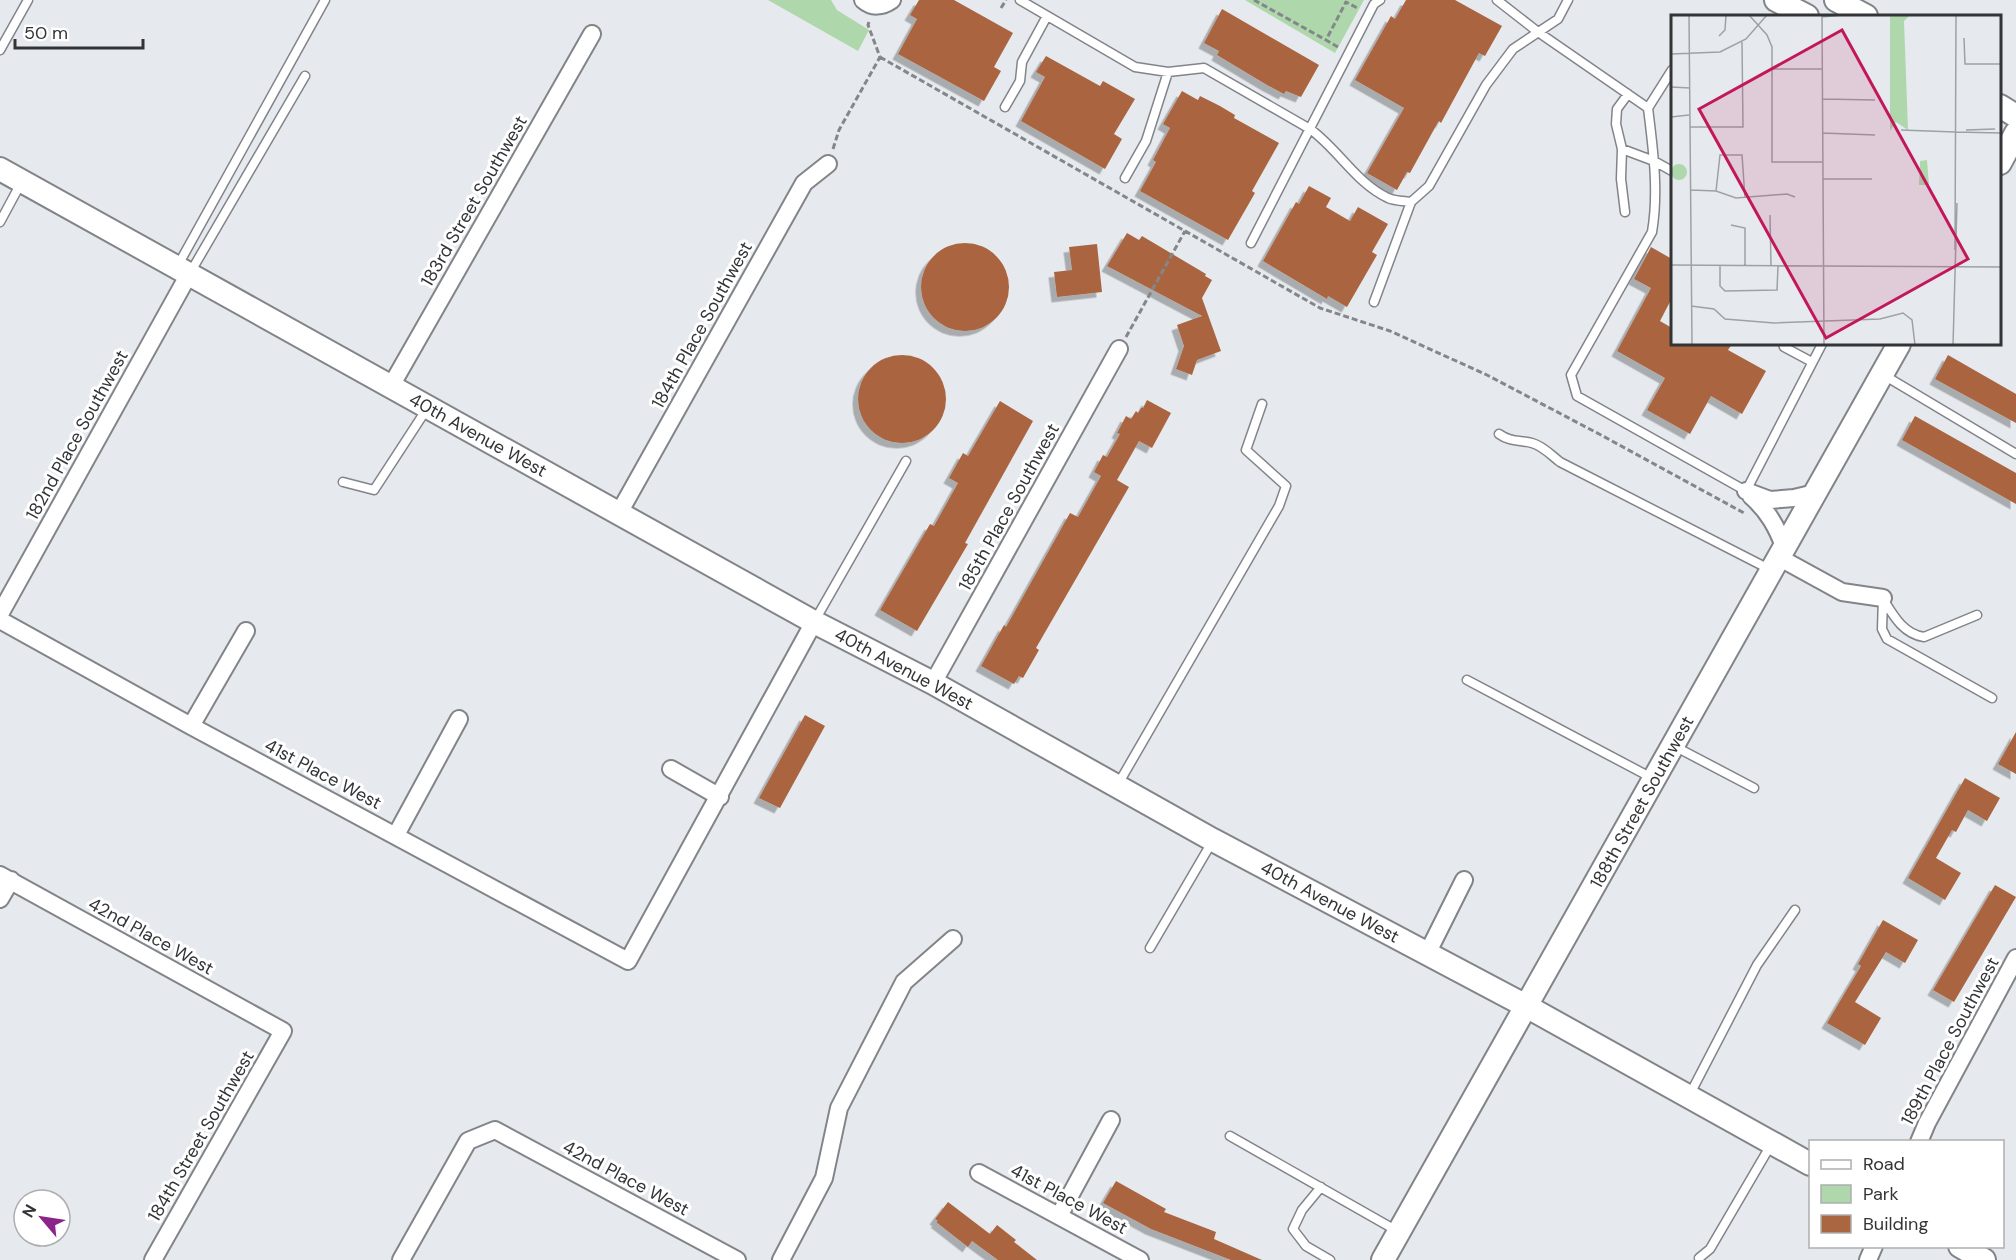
<svg xmlns="http://www.w3.org/2000/svg" width="2016" height="1260" font-family="'DM Sans',sans-serif">
  <style>
    .green { fill: #aed7ab }
    .building { fill: #aa6541; filter: url(#shadow) }
    .lines { fill: none; stroke-linecap: round; stroke-linejoin: round }
    .lane-casing { stroke: #818488; stroke-width: 11 }
    .street-casing { stroke: #818488; stroke-width: 20 }
    .secondary-casing { stroke: #818488; stroke-width: 26 }
    .path { stroke: #84878a; stroke-width: 3; stroke-dasharray: 6 3; stroke-linecap: butt }
    .lane { stroke: #fff; stroke-width: 8 }
    .street { stroke: #fff; stroke-width: 16 }
    .secondary { stroke: #fff; stroke-width: 22 }
    .labels { text-anchor: middle; stroke-width: 6; stroke-linejoin: round; paint-order: stroke }
    .street-label { font-size: 18px; fill: #333436; stroke: #fff }
    .inset-road { fill: none; stroke: #9ea1a4; stroke-width: 1.5 }
    .view { fill: #c2185b; fill-opacity: 0.15; stroke: #c2185b; stroke-width: 3 }
    .inset-edge { fill: none; stroke: #333436; stroke-width: 3 }
  </style>
  <defs>
    <filter id="shadow"><feDropShadow dx="-5.5" dy="5.5" stdDeviation="0" flood-color="#0004"/></filter>
  </defs>
  <rect width="100%" height="100%" fill="#e6eaee"/>
  <path class="green" d="M768,0H831L837,10L869,30L858,51Z
    M1245,0H1364L1335,53Z"/>
  <path class="building" d="M919,0H954L1013,33L994,67L1001,71L984,101L898,54L917,19L910,15Z
    M1406,0H1455L1502,26L1485,56L1479,53L1441,123L1439,121L1437,124L1410,173L1407,172L1397,190L1367,173L1404,108L1355,80L1391,16L1395,19Z
    M1222,9L1319,65L1301,97L1286,91L1284,94L1267,85L1217,55L1219,51L1204,43Z
    M1046,56L1100,86L1103,81L1135,99L1114,134L1122,139L1105,169L1021,121L1045,77L1036,72Z
    M1182,91L1198,100L1200,96L1220,106L1235,115L1234,118L1279,143L1252,191L1255,193L1228,240L1140,191L1156,162L1153,160L1170,128L1163,124Z
    M1309,186L1331,198L1326,207L1350,221L1358,207L1388,224L1372,252L1377,255L1347,307L1328,296L1327,299L1263,261L1296,202L1299,204Z
    M1127,233L1139,240L1142,236L1206,274L1205,276L1212,280L1202,298L1221,351L1197,360L1192,375L1176,369L1184,346L1177,325L1202,316L1107,266Z
    M921 287a44 44 0 1 1 88 0a44 44 0 1 1-88 0Z
    M1097,244L1102,292L1057,297L1054,272L1072,270L1069,247Z
    M1651,247L1672,259V298L1660,321L1672,328V344H1732L1728,350L1766,371L1742,414L1711,396L1690,434L1647,410L1665,378L1617,351L1651,288L1634,279Z
    M858 399a44 44 0 1 1 88 0a44 44 0 1 1-88 0Z
    M1948,355L2016,394V423L1935,379Z
    M1147,400L1171,413L1152,448L1139,441L1134,450L1117,480L1129,487L1036,648L1039,650L1023,678L1019,676L1014,684L981,666L1004,625L1006,627L1070,513L1078,517L1101,476L1094,472L1103,455L1107,457L1120,434L1117,433L1126,416L1131,419L1136,411L1138,413L1141,408H1143Z
    M1000,401L1033,421L965,543L968,544L917,631L880,610L930,524L934,526L958,483L949,478L963,453L968,456Z
    M1915,416L2016,473V504L1902,440Z
    M805,715L825,726L780,808L759,798Z
    M2016,732V774L1998,764Z
    M1965,778L2000,798L1987,821L1968,810L1956,832L1952,830L1936,858L1961,873L1945,900L1908,878Z
    M1995,885L2016,897L1954,1002L1933,990Z
    M1883,920L1918,940L1905,963L1886,952L1855,1002L1881,1018L1865,1045L1827,1023L1861,966L1858,964Z
    M1116,1181L1166,1209L1164,1212L1216,1232L1214,1239L1262,1260H1231L1151,1229L1103,1203Z
    M948,1202L990,1234L997,1225L1016,1240L1014,1242L1037,1260H998L972,1241L968,1247L936,1222L938,1221L935,1219Z"/>
  <g class="lines">
    <g class="lane-casing">
      <path id="lane" d="M1020,0L1135,67L1168,72L1204,68L1310,129C1338,149 1356,183 1388,198C1395,201 1404,201 1411,202
        M1497,0L1538,32L1648,108L1672,70
        M0,50L28,0
        M1005,107L1020,81L1022,62L1047,16
        M1648,108C1653,149 1659,191 1652,232L1571,375L1577,396L1746,491L1822,344
        M1622,149L1654,161L1672,171
        M1125,178L1146,141L1168,72
        M1625,212L1621,179L1622,149L1616,124L1617,109L1628,94
        M0,222L21,183
        M1251,243L1374,4L1380,0
        M177,267L325,0
        M190,273L305,76
        M1374,302L1411,202L1429,186L1486,85L1513,49L1558,19L1568,0
        M1783,344L1784,347L1812,362
        M1882,374L2016,454
        M1499,434C1510,442 1520,440 1532,443C1543,446 1551,455 1560,462L1771,570
        M343,482L374,490L428,407
        M1883,598L1882,629L1887,639L1992,698
        M1883,599C1893,615 1903,634 1924,637L1977,615
        M814,622L906,461
        M1467,680L1652,778
        M1674,746L1754,788
        M1117,786L1279,506L1286,486L1246,450L1262,404
        M1150,948L1212,842
        M1689,1096L1757,965L1795,910
        M1230,1136L1399,1232
        M1321,1187L1302,1210L1293,1229L1306,1246L1330,1260
        M1699,1258L1710,1249L1772,1143"/>
    </g>
    <g class="street-casing">
      <path id="street" d="M863,0C872,8 882,7 892,0
        M391,386L592,34
        M1746,491L1770,500L1794,498L1815,493
        M1751,496C1768,511 1777,527 1785,549
        M619,513L804,183L828,164
        M1780,558L1842,592L1883,598
        M0,614L189,274
        M0,620L191,726L628,961L814,622
        M933,683L1119,349
        M191,726L246,631
        M671,769L720,797
        M396,835L459,719
        M0,875L283,1031L153,1260
        M0,899L11,880
        M1427,954L1464,880
        M1919,1142L1927,1123L2016,958
        M979,1173L1140,1260
        M1059,1216L1111,1120
        M401,1260L468,1141L495,1130L737,1260
        M781,1260L824,1178L839,1108L904,982L953,939
        M1868,1260L1874,1246"/>
    </g>
    <g class="secondary-casing">
      <path id="secondary" d="M1776,0L1807,16
        M1836,0L1866,16
        M2000,106L2016,116
        M2000,163L2016,133
        M0,169L814,622L933,683L1213,840L1526,1006L1810,1164
        M1960,1246L1984,1260
        M1383,1260L1899,344"/>
    </g>
    <path class="path" d="M1254,0L1326,40
      M1001,8L1006,0
      M1338,47L1326,40L1346,2L1359,9
      M880,57L1320,308L1390,331L1487,375L1601,435L1744,513
      M833,149L839,130L880,57L868,25L869,22
      M1126,337L1185,231"/>
    <use href="#lane" class="lane"/>
    <use href="#street" class="street"/>
    <use href="#secondary" class="secondary"/>
  </g>
  <g class="labels">
    <g class="street-label">
      <text transform="translate(474 201) rotate(-60)" y="6">183rd Street Southwest</text>
      <text transform="translate(702 325) rotate(-61)" y="6">184th Place Southwest</text>
      <text transform="translate(77 435) rotate(-61)" y="6">182nd Place Southwest</text>
      <text transform="translate(478 435) rotate(29)" y="6">40th Avenue West</text>
      <text transform="translate(1009 507) rotate(-61)" y="6">185th Place Southwest</text>
      <text transform="translate(904 669) rotate(28)" y="6">40th Avenue West</text>
      <text transform="translate(323 774) rotate(28)" y="6">41st Place West</text>
      <text transform="translate(1642 802) rotate(-61)" y="6">188th Street Southwest</text>
      <text transform="translate(1330 902) rotate(28)" y="6">40th Avenue West</text>
      <text transform="translate(151 936) rotate(29)" y="6">42nd Place West</text>
      <text transform="translate(1950 1041) rotate(-62)" y="6">189th Place Southwest</text>
      <text transform="translate(201 1136) rotate(-60)" y="6">184th Street Southwest</text>
      <text transform="translate(626 1178) rotate(28)" y="6">42nd Place West</text>
      <text transform="translate(1069 1199) rotate(28)" y="6">41st Place West</text>
    </g>
  </g>
  <g transform="translate(1671 15)">
    <rect width="330" height="330" fill="#e6eaee"/>
    <path d="M219,0H239L233,6L237,115L225,107L219,116ZM256,145L258,170H248L249,146ZM0 157a8 8 0 1 1 16 0a8 8 0 1 1-16 0Z" fill="#aed7ab"/>
    <path class="inset-road" d="M18,0L21,330M78,0L96,20L101,32V147H151M151,0L153,330M151,2L170,0M48,21L54,15L55,0M293,23L294,49H330M0,39L49,37L75,24L96,0M101,54H152M0,72L19,73M152,84L204,85M0,102L18,100M19,112H72L71,27M230,115L284,117M295,115L324,114M284,117L330,118M151,118L204,120M152,164H201M20,175L45,176L65,183L116,179L124,182M45,176L49,140H71L74,183M99,200L100,251M60,210L74,213V251M284,235L285,0M0,250L330,252M49,251V271L54,276L106,275L107,251M20,291L43,294L54,304L103,308L209,304L232,298L241,305L244,330M282,330L286,188"/>
    <path class="view" d="M171,15L297,244L155,323L28,94Z"/>
    <rect width="330" height="330" class="inset-edge"/>
  </g>
  <rect x="1809" y="1140" width="195" height="108" fill="#ffffff" stroke="#adaeaf" stroke-width="1.5"/>
  <rect x="1821" y="1160" width="30" height="9" fill="#ffffff" stroke="#adaeaf" stroke-width="1.5"/>
  <text x="1863" y="1170" font-size="18" fill="#333436">Road</text>
  <rect x="1821" y="1185" width="30" height="18" fill="#aed7ab" stroke="#adaeaf" stroke-width="1.5"/>
  <text x="1863" y="1200" font-size="18" fill="#333436">Park</text>
  <rect x="1821" y="1215" width="30" height="18" fill="#aa6541" stroke="#adaeaf" stroke-width="1.5"/>
  <text x="1863" y="1230" font-size="18" fill="#333436">Building</text>
  <g transform="translate(42 1218) rotate(299)"><circle r="28" fill="#ffffff" stroke="#adaeaf" stroke-width="1.5"/>
  <path d="M0-4.5L10 22L0 15L-10 22Z" fill="#8c248a"/>
  <text y="-9" font-size="16" font-weight="bold" text-anchor="middle" fill="#333436">N</text>
  </g>
  <path d="M15 39v9h128v-9" fill="none" stroke="#333436" stroke-width="3"/>
  <text x="24" y="39" font-size="18" fill="#333436" stroke="#ffffff" stroke-width="4.5" paint-order="stroke">50 m</text>
</svg>
